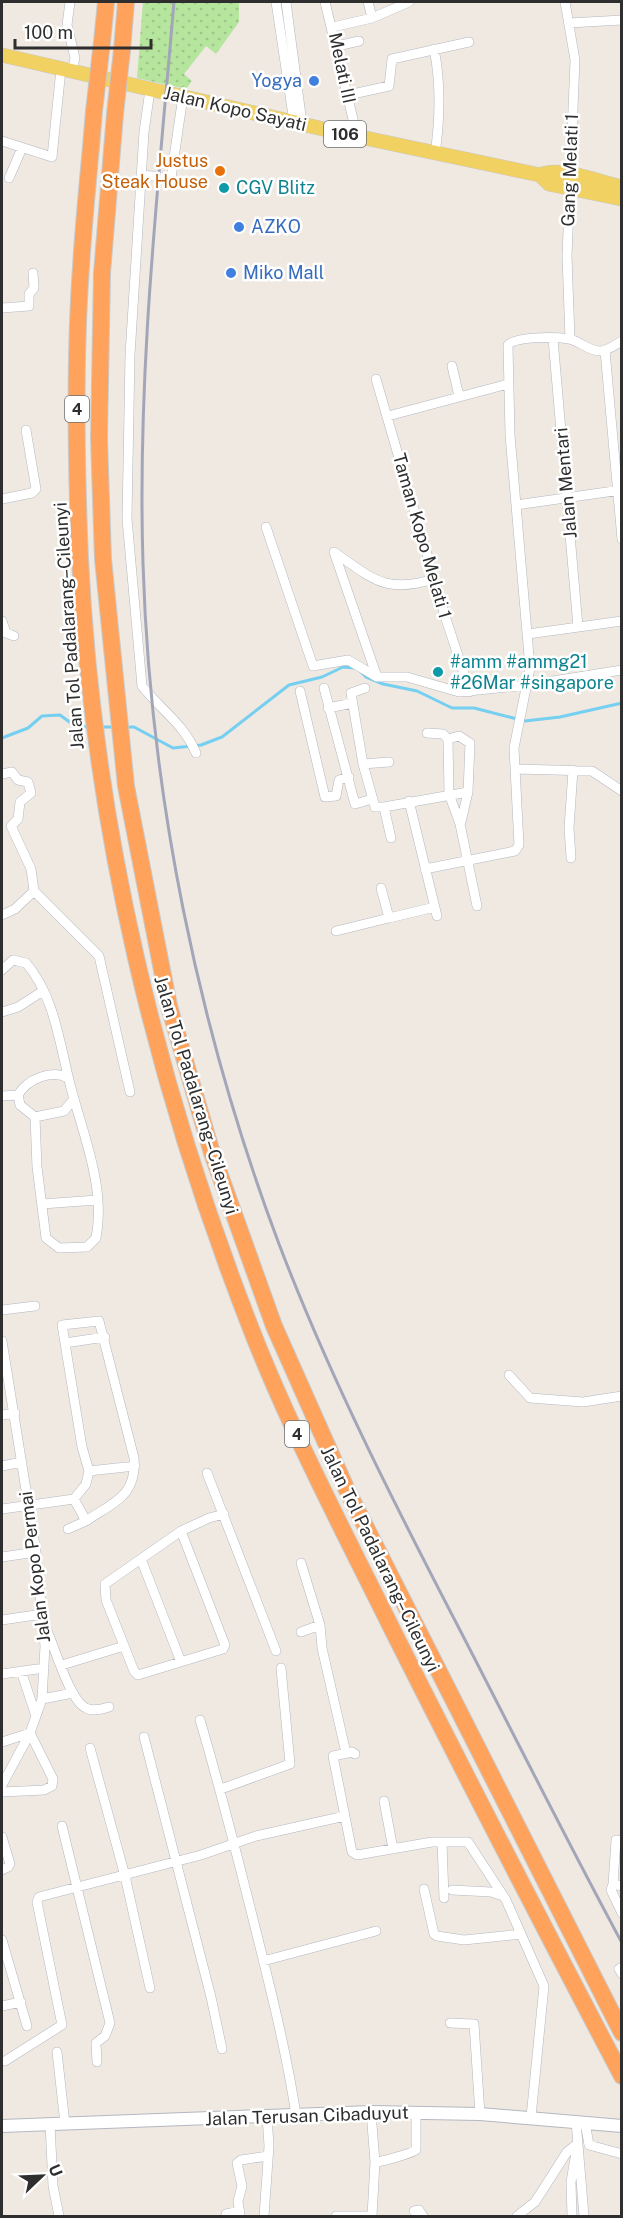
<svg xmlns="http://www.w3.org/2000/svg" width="623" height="2218" font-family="'Public Sans',sans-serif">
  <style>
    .grass { fill: url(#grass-dots) }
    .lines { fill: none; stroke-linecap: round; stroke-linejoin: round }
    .stream { stroke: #75cff0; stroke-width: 3 }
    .street-casing { stroke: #b4b7c1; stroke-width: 10 }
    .secondary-casing { stroke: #b4b7c1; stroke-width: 14 }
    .primary-casing { stroke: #c9c9c9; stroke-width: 15 }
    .highway-casing { stroke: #c9c9c9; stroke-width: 18 }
    .street { stroke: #fff; stroke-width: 9 }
    .secondary { stroke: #fff; stroke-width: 12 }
    .primary { stroke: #f2d163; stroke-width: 14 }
    .highway { stroke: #ffa35c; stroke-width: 16 }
    .rail { stroke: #a3a6b8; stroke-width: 3 }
    .highway-bridge-casing { stroke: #c9c9c9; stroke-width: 18; stroke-linecap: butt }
    .highway-bridge { stroke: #ffa35c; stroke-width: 16 }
    .shop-dot { fill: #3f7fe0; stroke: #fff; stroke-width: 2 }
    .food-dot { fill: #e8710a; stroke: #fff; stroke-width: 2 }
    .culture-dot { fill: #0f9aa8; stroke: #fff; stroke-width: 2 }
    .labels { text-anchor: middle; stroke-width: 5; stroke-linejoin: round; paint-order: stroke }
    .shield { fill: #fff; stroke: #6d6d6d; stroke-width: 1.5 }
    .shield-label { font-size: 16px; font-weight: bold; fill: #2e2e2e }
    .street-label { font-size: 18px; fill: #2e2e2e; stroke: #fff }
    .shop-label { font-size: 18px; fill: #366cbe; stroke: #fff; text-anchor: start }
    .food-label { font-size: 18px; fill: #c56008; stroke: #fff; text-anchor: end }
    .culture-label { font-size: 18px; fill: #0d838f; stroke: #fff; text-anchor: start }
  </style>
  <defs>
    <pattern id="grass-dots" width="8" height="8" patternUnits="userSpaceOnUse" patternTransform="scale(1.5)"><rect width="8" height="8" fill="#b6e59e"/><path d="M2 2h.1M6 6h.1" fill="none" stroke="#9dc588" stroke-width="1.8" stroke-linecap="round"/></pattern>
  </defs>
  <rect width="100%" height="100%" fill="#efe9e1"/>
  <path class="grass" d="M143,2H239V22L216,54L206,46L184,74L192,81L186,89L137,78Z"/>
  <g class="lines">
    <path class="stream" d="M360,671L366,677L383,684L417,691L452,708H474L525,721L560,717L622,703
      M101,727H116
      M125,727H134L173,748L201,745L222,737L289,685L322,677L343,667L355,668
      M2,738L28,728L42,716L60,715L75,726L89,727"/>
    <g class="street-casing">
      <path id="street" d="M70,2L67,25L75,58L72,71
        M276,2L294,122
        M286,2L302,123
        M325,2L357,136
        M368,2L372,18
        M565,2L575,60L567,256L570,339
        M569,23L622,20
        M333,27L372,18L409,2
        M337,46L359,41
        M434,49C441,83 440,119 435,154
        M150,90L144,132L130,355L127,519L142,686C161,710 183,723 196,753
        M348,95L389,86L392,59L469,42
        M2,141L52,157L61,69
        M142,175L171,178L183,96
        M9,178L22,148
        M2,308L29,306V294L34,288L33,273
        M553,339L578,627
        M605,351L622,539
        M452,366L459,396
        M376,379L445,616L470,692
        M388,416L508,384
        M2,499L32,493L36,489L26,430
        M516,505L621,490
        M266,527L313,666L348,660L377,677H407L459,692L528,685L622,670
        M334,552L377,677
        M334,552C373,579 385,594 434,579
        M2,621L6,633L14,636
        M528,634L622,621
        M324,688L355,804L372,799
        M365,688L351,693L363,764L375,807H384
        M300,691L325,797L336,796L339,780L349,777
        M328,708L353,703
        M427,733L443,734L448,739
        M448,739L449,794L460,824L477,906
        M448,739L459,736L470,743L468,792L461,822
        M363,764L389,762
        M515,769L592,771L622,791
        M2,774L12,772L18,780L28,782L31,793L20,802L18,819L11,826
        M409,801L437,916
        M11,826L31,869L34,891
        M391,838L384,807L468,792
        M571,858L569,828L573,770
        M425,869L515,851L519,845L514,748L530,668L510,435L508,345C516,336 556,337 569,339C580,341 588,351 600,351C607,351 615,345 622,341
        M2,915L15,909L34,891L99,956L130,1092
        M389,918L435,907
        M336,931L389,918L381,888
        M2,970L13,960L26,963C55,996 60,1047 71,1088C83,1134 106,1189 96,1238L87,1247L59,1248L46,1238L37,1167L35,1117
        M2,1012L18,1007L43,991
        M18,1095L20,1105L35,1117L64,1111L74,1099
        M2,1096L18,1095C27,1079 52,1069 68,1078
        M42,1204L97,1200
        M2,1310L35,1306
        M2,1341L36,1552L45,1646L42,1699L30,1733L2,1785
        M65,1343L105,1337
        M509,1375L530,1398L583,1402L622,1396
        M2,1415L15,1413
        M2,1466L22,1462
        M89,1471L135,1466
        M207,1473L276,1651
        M2,1509L74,1499L86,1484L89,1471L82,1447L62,1325L99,1321L134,1458C137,1496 114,1502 86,1521L74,1499
        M68,1529L86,1521
        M181,1531L225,1645L223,1649L138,1675L134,1671L106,1600L105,1584L181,1531L209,1518L224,1514
        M2,1557L36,1552
        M141,1559L181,1662
        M301,1563L320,1625L322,1648L346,1753
        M2,1620L43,1614
        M47,1631C55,1648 70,1701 86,1708C93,1712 102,1709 109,1707
        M301,1632L320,1625
        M62,1665L124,1646
        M21,1671L36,1716
        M2,1674L44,1668
        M42,1699L73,1693
        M200,1720C220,1787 237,1855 254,1923C270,1987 286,2049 296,2115
        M144,1737L211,1997L222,2049
        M2,1742L30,1733L53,1779L52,1786L44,1790L2,1792
        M90,1748L125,1876L150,1988
        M355,1754L352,1752L333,1756L352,1852L357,1855L432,1842H468L506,1900L544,1986L531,2117
        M221,1789L290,1764L281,1668
        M384,1801L393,1849
        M62,1826L110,2023L105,2036L96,2043L97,2062
        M2,1837L10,1864L8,1867L2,1870
        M442,1842L444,1898
        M613,1884L616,1840L622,1841
        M622,1886L613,1884L611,1890L622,1913
        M424,1889L434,1934L437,1936L464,1940L521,1934
        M452,1890L491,1892L503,1896
        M2,1940L27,2026
        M263,1961L376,1931
        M622,1967L619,1969L622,1974
        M2,2006L21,2002
        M450,2023L474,2024L480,2114
        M57,2052L65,2124
        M5,2061L62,2025L37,1902L39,1897L201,1855L256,1836L345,1816
        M371,2112L375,2162L372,2216
        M576,2121L584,2216
        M585,2122L589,2145L622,2154
        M50,2124L53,2186L59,2216
        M375,2162C382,2162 412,2153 416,2150V2113
        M414,2211L419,2210L423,2216
        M226,2214L240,2211
        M240,2216L238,2201L242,2186L237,2163L241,2160L268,2156
        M264,2216L269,2146L267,2116
        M336,2216H372
        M517,2216L535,2202L567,2152L577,2144
        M572,2216L571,2182L576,2152"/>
    </g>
    <g class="secondary-casing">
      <path id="secondary" d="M2,2126L371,2112L480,2114L622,2126"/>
    </g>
    <g class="primary-casing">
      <path id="primary" d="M2,55L332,131L540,175C563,166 598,182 622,187
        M540,175L549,184L622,199"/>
    </g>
    <g class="highway-casing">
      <path id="highway" d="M102,42L106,2
        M122,50L126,2
        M94,111C90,163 84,215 81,267C74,364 76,462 80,559C93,826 157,1091 255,1339C295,1439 345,1534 393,1631C468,1780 544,1928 622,2076
        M115,114L102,273L99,438L103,559L126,786L169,1006L212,1153L274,1326L346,1488L622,2033"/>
    </g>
    <use href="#street" class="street"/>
    <use href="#secondary" class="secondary"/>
    <use href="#primary" class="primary"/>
    <use href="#highway" class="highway"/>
    <path class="rail" d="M174,2C158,189 137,375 143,564C150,794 198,1029 279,1244C330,1378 396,1507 462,1634C515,1737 567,1841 622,1943"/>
    <g class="highway-bridge-casing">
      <path id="highway-bridge" d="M94,111L102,42
        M115,114L122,50"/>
    </g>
    <use href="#highway-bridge" class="highway-bridge"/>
  </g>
  <g class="shop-dot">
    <circle cx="314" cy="81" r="6"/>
    <circle cx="239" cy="227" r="6"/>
    <circle cx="231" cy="273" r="6"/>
  </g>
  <circle class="food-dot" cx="220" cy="171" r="6"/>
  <g class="culture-dot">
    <circle cx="224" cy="188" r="6"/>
    <circle cx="438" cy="672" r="6"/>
  </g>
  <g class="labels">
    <g class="shield">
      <rect x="324" y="121" width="42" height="26" rx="4.5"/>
      <rect x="65" y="396" width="24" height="26" rx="4.5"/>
      <rect x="285" y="1421" width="24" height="26" rx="4.5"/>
    </g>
    <g class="shield-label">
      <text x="345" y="140">106</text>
      <text x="77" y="415">4</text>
      <text x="297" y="1440">4</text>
    </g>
    <g class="street-label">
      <text transform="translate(342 68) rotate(78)" y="6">Melati III</text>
      <text transform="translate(235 109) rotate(13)" y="6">Jalan Kopo Sayati</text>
      <text transform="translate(570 170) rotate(-88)" y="6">Gang Melati 1</text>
      <text transform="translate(566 483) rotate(-95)" y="6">Jalan Mentari</text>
      <text transform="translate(422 536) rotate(74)" y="6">Taman Kopo Melati 1</text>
      <text transform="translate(69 626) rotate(-94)" y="6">Jalan Tol Padalarang–Cileunyi</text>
      <text transform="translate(196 1095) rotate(73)" y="6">Jalan Tol Padalarang–Cileunyi</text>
      <text transform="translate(380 1559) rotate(64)" y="6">Jalan Tol Padalarang–Cileunyi</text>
      <text transform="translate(35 1567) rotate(-97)" y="6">Jalan Kopo Permai</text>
      <text transform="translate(307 2116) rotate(-2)" y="6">Jalan Terusan Cibaduyut</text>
    </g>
    <g class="shop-label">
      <text x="302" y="87" text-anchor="end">Yogya</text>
      <text x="251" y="233">AZKO</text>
      <text x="243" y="279">Miko Mall</text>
    </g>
    <g class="food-label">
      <text x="208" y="167">Justus<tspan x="208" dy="21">Steak House</tspan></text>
    </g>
    <g class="culture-label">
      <text x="236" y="194">CGV Blitz</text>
      <text x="450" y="668">#amm #ammg21<tspan x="450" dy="21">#26Mar #singapore</tspan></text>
    </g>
  </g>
  <rect width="623" height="2218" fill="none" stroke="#2e2e2e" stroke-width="6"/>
  <g transform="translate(42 2176) rotate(67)" stroke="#ffffff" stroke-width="4.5" paint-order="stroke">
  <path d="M0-4.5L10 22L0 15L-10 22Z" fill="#2e2e2e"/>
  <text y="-9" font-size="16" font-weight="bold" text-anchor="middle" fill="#2e2e2e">U</text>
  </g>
  <path d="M15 39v9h136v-9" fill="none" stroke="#2e2e2e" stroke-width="3"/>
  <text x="24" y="39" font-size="18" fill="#2e2e2e" stroke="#ffffff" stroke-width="4.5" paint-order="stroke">100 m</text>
</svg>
